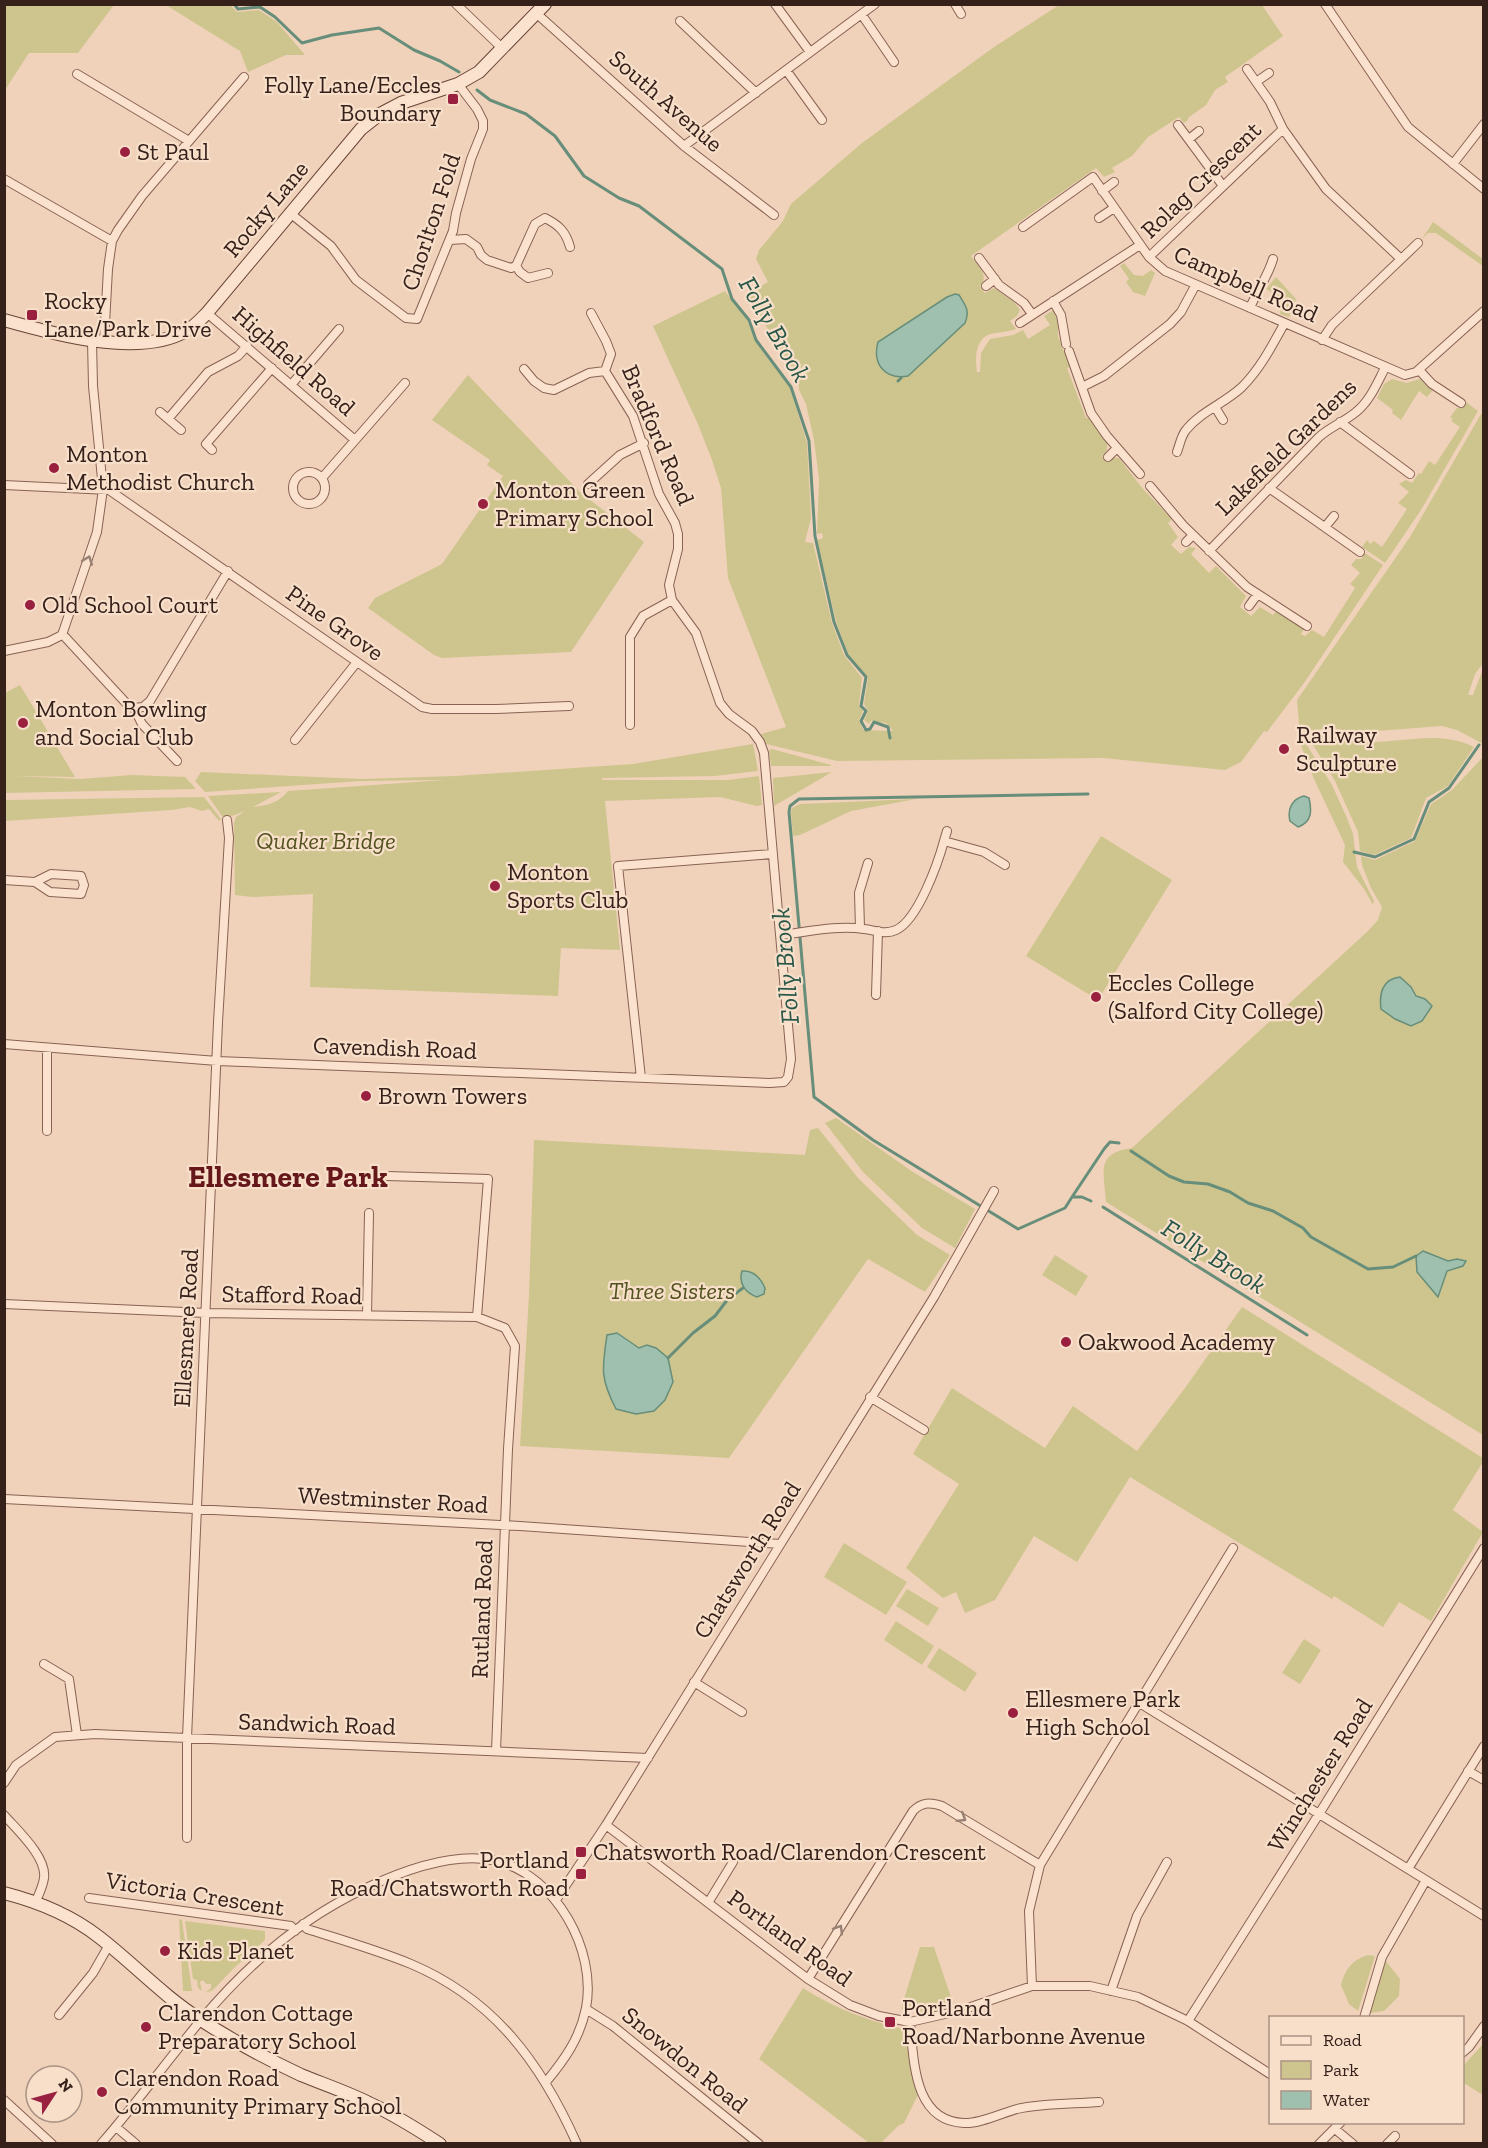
<svg xmlns="http://www.w3.org/2000/svg" width="1488" height="2148" font-family="'Zilla Slab',serif">
  <style>
    .green { fill: #cec58e }
    .water { fill: #9fc0ae; stroke: #678e7a; stroke-width: 1.5 }
    .lines { fill: none; stroke-linecap: round; stroke-linejoin: round }
    .stream { stroke: #678e7a; stroke-width: 3 }
    .street-casing { stroke: #886254; stroke-width: 10 }
    .secondary-casing { stroke: #694437; stroke-width: 14 }
    .street { stroke: #fbe2ce; stroke-width: 8 }
    .secondary { stroke: #fbe2ce; stroke-width: 12 }
    .oneway { stroke: #988174 }
    .poi-dot { fill: #9a2040; stroke: #f7dfca; stroke-width: 2 }
    .labels { text-anchor: middle; stroke-width: 4.5; stroke-linejoin: round; paint-order: stroke }
    .poi-label { font-size: 24px; fill: #36201a; stroke: #f7dfca; text-anchor: start }
    .street-label { font-size: 24px; fill: #36201a; stroke: #f7dfca }
    .park-label { font-size: 24px; font-style: italic; fill: #53531f; stroke: #f7dfca }
    .water-label { font-size: 26px; font-style: italic; fill: #285648; stroke: #f7dfca }
    .district-label { font-size: 30px; font-weight: bold; fill: #65171a; stroke: #f7dfca }
  </style>
  <rect width="100%" height="100%" fill="#f0d2ba"/>
  <path class="green" d="M4,5L5,4L114,5L78,53H29L5,90Z
    M166,5H230L237,12L259,10L277,22L305,55H286L248,72L240,51Z
    M1059,5H1262L1283,36L1225,77L1228,82L1215,90L1206,105L1188,118V120L1184,123L1179,117L1148,137L1132,156L1112,168L1115,172L1104,177L1096,168L971,256C978,266 990,275 980,286L985,293L994,288L1015,303L1020,310L1017,316L1010,321L1016,329C1008,332 999,332 991,334C975,338 975,359 977,372H980L981,353L990,339L1013,335L1023,330L1028,339L1050,325L1044,316L1053,310L1058,322V336L1070,367L1067,368L1086,418L1089,417L1107,442V450L1102,456L1107,461L1112,458H1119L1143,489L1172,519L1168,523L1178,537L1171,545L1181,554L1189,547L1196,548L1191,554L1209,573L1216,566L1246,596L1240,607L1251,616L1260,607L1273,615L1277,610L1304,629L1301,634L1305,636L1312,630L1324,637L1355,588L1350,584L1360,573L1351,565L1356,559H1361L1365,553L1383,565L1304,683L1267,732L1264,731L1241,762L1225,770L1103,758L837,761L766,744L761,734L786,727L728,578L721,488L712,460L697,422L653,326L725,291L747,320L755,341L790,388L807,443L811,518L805,542L813,543L832,623L844,655L862,678L859,705L863,711L859,720L863,730L893,731L886,723L871,721L869,724L864,720L868,711L864,704L868,678L848,654L836,621L817,540L823,538L822,533L817,534L819,479L814,440L806,404L799,390L798,377L746,294L768,282L756,259L759,250L783,221L791,204L862,143L994,47Z
    M1433,222L1483,259V266L1436,233H1428L1422,239Z
    M1124,263L1134,275L1143,276L1151,270L1155,273L1145,296L1133,292L1126,282L1129,279L1120,266Z
    M1276,277L1296,299L1289,317L1280,314C1283,300 1277,295 1266,289Z
    M468,375L580,492L644,542L571,652L442,658L434,655L368,608L375,598L442,564L503,476L487,465L490,460L432,420Z
    M1392,379L1407,383L1420,379L1433,390L1427,397L1419,391L1401,420L1392,413L1393,410L1377,398L1384,384Z
    M1466,402L1478,411L1421,510L1385,563L1362,547L1367,540L1370,544L1374,541L1382,547L1407,509L1398,503L1409,492L1399,484L1406,480L1412,483L1419,473L1421,474L1429,461L1435,465L1460,427L1451,421L1453,419L1450,417L1457,408H1462Z
    M1481,414L1484,415V662L1475,674L1468,695H1473L1483,669V744L1457,730L1442,726L1377,731L1355,732L1331,728L1304,731L1299,724L1297,700L1410,537Z
    M20,685L75,777L15,776L80,779L132,775L185,777L196,789L5,793V693Z
    M1325,736C1338,736 1349,741 1362,742C1400,744 1438,729 1474,747L1448,786L1426,798L1411,838L1374,855L1360,851L1358,832L1335,781L1310,740L1311,737Z
    M1303,739L1332,785L1347,818L1353,834L1357,867L1374,901L1373,905L1364,889L1343,862L1345,845L1314,779L1299,740Z
    M753,744L758,771L715,776L602,778V780H728L759,776L762,805L757,806L720,797L605,801L620,950L561,948L558,996L310,987L313,894L252,897L235,895L234,823L236,817L245,811L224,819L208,796L281,792L253,807C267,806 280,802 288,791L445,780L360,781L205,792L195,781L201,772L362,779L455,776L633,764Z
    M772,749L831,765V766H771L769,750Z
    M1483,757V1435L1106,1202C1104,1172 1095,1153 1132,1148L1368,931L1378,920L1382,907L1371,888L1362,865L1361,856L1375,860L1415,841L1431,804L1452,790Z
    M832,772L774,806L773,778Z
    M204,797L221,819L219,821L209,809L202,811L190,807L172,810L5,821V800Z
    M916,799L851,811L800,835L793,836L791,813L792,808L800,804Z
    M1101,836L1172,880L1098,1000L1026,956Z
    M836,1118L913,1172L975,1209L955,1248L922,1228L863,1172L825,1123Z
    M818,1128L858,1178L917,1235L950,1255L925,1292L868,1259L729,1458L520,1446L529,1295L534,1140L805,1155L810,1130Z
    M1055,1255L1088,1276L1076,1296L1042,1275Z
    M1242,1307L1483,1458V1462L1453,1510L1483,1532L1431,1621L1399,1602L1383,1627L1334,1596L1332,1599L1130,1477L1077,1562L1034,1536L995,1600L965,1613L956,1592L943,1598L906,1568L959,1484L913,1454L952,1388L1045,1448L1073,1406L1137,1451L1185,1388Z
    M844,1543L907,1582L886,1615L824,1577Z
    M907,1589L939,1608L928,1626L896,1606Z
    M896,1621L934,1646L922,1665L884,1640Z
    M1304,1639L1321,1650L1300,1684L1282,1673Z
    M939,1648L977,1673L965,1692L927,1667Z
    M179,1919L182,1920L192,1991H183Z
    M185,1921L265,1931V1940L234,1968L213,1990L205,1993L211,1988V1984H206L203,1980L200,1982L202,1991L198,1988L197,1980L193,1979Z
    M920,1947H934L955,2009L931,2013L901,2009Z
    M1368,1955L1375,1956L1358,2011L1349,2004L1341,1985C1345,1969 1352,1960 1368,1955Z
    M1385,1960L1400,1979L1399,1996L1384,2011L1370,2013Z
    M803,1988C836,2009 866,2020 903,2029L918,2095L904,2123L898,2126L881,2143H869L759,2059Z
    M1483,2044V2095L1462,2082L1463,2066Z"/>
  <path class="water" d="M955,294L959,295C966,306 970,311 965,323L908,376C885,380 872,364 878,342L947,297Z
    M1304,796L1309,798C1312,811 1312,822 1298,827L1290,821C1287,809 1292,799 1304,796Z
    M1400,977L1411,987L1416,996L1425,999L1432,1006L1422,1021L1411,1026L1395,1019L1381,1009C1379,994 1382,979 1400,977Z
    M1423,1251L1448,1261L1457,1259L1466,1261L1463,1266L1447,1271L1438,1297L1417,1272L1416,1256Z
    M742,1271C754,1270 761,1279 765,1288L764,1294L757,1297C746,1293 738,1284 742,1271Z
    M617,1333L639,1348L647,1345L656,1348L668,1358L673,1382L665,1400L654,1411L636,1414L616,1409C600,1378 602,1369 607,1335Z"/>
  <g class="lines">
    <path class="stream" d="M234,4L238,9L260,7L275,17L302,43L332,35L379,28L414,50L440,61L459,72
      M477,90L490,100L526,114L555,136L584,176L619,198L639,206L722,269L732,299L749,320L756,340L791,387L809,441L815,536L834,622L847,655L866,677L861,706L866,711L861,721L866,730L870,729L874,722L888,727L890,738
      M898,381L901,378
      M1088,794L799,799L790,806L789,812L814,1097L873,1140L1018,1229L1065,1208L1072,1197H1082L1091,1201
      M1354,852L1375,857L1414,839L1429,802L1449,788L1479,745
      M1131,1151L1169,1176L1184,1182L1208,1184L1230,1192L1248,1203L1273,1211L1303,1228L1311,1237L1368,1269L1393,1267L1416,1256
      M1072,1197L1104,1149L1110,1142L1119,1143
      M1103,1207L1307,1335
      M668,1358L693,1333L715,1316L728,1299L743,1288"/>
    <g class="street-casing">
      <path id="street" d="M456,4L503,49
        M775,4L810,52
        M955,4L961,14
        M1325,4L1408,127L1484,189
        M536,13L684,146L774,215
        M862,15L894,62
        M680,21L756,93
        M1247,69L1270,102L1283,129
        M786,70L822,120
        M77,74L189,141
        M1256,82L1269,73
        M1178,125L1223,186
        M1189,139L1199,131
        M684,146L875,4
        M1453,164L1484,124
        M4,179L112,241
        M1102,191L1114,182
        M290,213L331,246L356,280L406,318L417,319L453,231L456,213L471,159L483,129V121L477,109L458,84
        M1099,218L1114,208
        M1023,227L1093,177L1149,257L1165,271L1405,375L1416,372L1484,311
        M450,240L466,239L477,247L481,255L487,260L511,268L516,266L535,224L545,218C559,225 566,232 570,247
        M1149,257L1283,129L1326,189L1401,259
        M979,258L999,285L1024,303L1032,314
        M516,266L520,272L528,278L548,273
        M986,286L995,279
        M1053,301L1061,315L1066,344
        M1250,308C1257,291 1268,276 1273,259
        M207,313L355,440
        M1020,323L1140,245
        M1322,340L1332,325L1418,243
        M104,342L108,269L112,241L118,230L142,196L244,77
        M1069,351L1091,413L1107,436L1140,474
        M524,369L534,381L544,388L554,390L589,373L605,371
        M1419,370L1432,384L1461,403
        M291,385L339,329
        M1082,387L1104,376L1170,324L1181,312L1195,286
        M1215,407L1223,420
        M160,412L181,430
        M168,419L208,372L238,356L247,346
        M1340,422L1410,474
        M212,450L206,444L272,368
        M1177,452C1180,444 1181,436 1186,430C1200,412 1225,403 1242,387C1260,369 1272,346 1284,324
        M1108,457L1117,448
        M293 488a16 16 0 1 1 32 0a16 16 0 1 1-32 0Z
        M322,478L405,383
        M588,484L620,455L644,443
        M4,485L109,490L422,707L432,709H496L569,706
        M1150,486L1183,525L1247,587L1307,626
        M1269,488L1360,552
        M1325,527L1334,516
        M1186,542L1193,535
        M1209,551L1319,437C1330,427 1344,422 1356,412C1370,401 1377,383 1385,368
        M1249,606L1257,595
        M62,635L97,532L103,489L93,386L92,341
        M62,635L65,637L126,703L134,708L142,724L177,761
        M4,651L48,642L62,635
        M134,708L143,707L150,701L228,571
        M630,725V637L643,616L672,600
        M295,740L357,662
        M944,841L947,831
        M4,880L35,882L51,874L81,876L84,885L81,894L50,892L35,882
        M860,928L859,893L868,863
        M780,935C807,932 837,925 864,929C875,930 885,935 896,930C918,920 938,863 944,841L984,852L1005,865
        M876,995L878,931
        M4,1044L217,1061L770,1083L784,1082L788,1077L791,1059L764,753L760,742L752,731L729,714L720,703L696,633L672,600L669,585L678,549V534L675,523L659,494L633,416L605,371L611,354L606,341L591,313
        M641,1078L618,866L772,854
        M47,1131V1048
        M387,1176L488,1179L477,1317
        M4,1304L206,1313L477,1317L505,1328L515,1346L508,1449L496,1751
        M367,1315L369,1213
        M870,1397L924,1430
        M4,1499L520,1526L780,1544
        M44,1664L69,1679L77,1735
        M694,1682L742,1712
        M1138,1702L1484,1916
        M1468,1771L1484,1780
        M4,1783L16,1765L55,1737L95,1734L648,1758
        M4,1815C17,1830 47,1857 44,1878C43,1886 39,1894 36,1901
        M606,1825L808,1979L850,2005L879,2016L910,2022L962,2010L1032,1986H1090L1138,1997L1188,2021L1270,2074
        M187,1838V1738L218,1022L229,838L227,820
        M1408,1869L1484,1746
        M89,1898L291,1926L295,1931
        M556,1900L606,1825L934,1297L994,1191
        M708,1903L733,1862
        M303,1924L307,1929C342,1940 377,1950 411,1964C494,1999 541,2063 577,2144
        M808,1979L913,1811C922,1802 930,1802 942,1806L1040,1865
        M1032,1986L1029,1911L1040,1865L1233,1548
        M1111,1991L1137,1916L1167,1862
        M586,2009L613,2026L759,2144
        M59,2015L93,1973L109,1945
        M1364,2018L1382,1957L1426,1880
        M1188,2021L1319,1814L1484,1548
        M910,2022C914,2060 913,2121 964,2123C979,2124 1002,2113 1017,2109C1043,2103 1073,2104 1099,2102
        M1462,2053L1469,2047L1484,2026
        M4,2100L52,2144
        M116,2127L136,2144
        M1335,2129L1353,2144
        M101,2144C136,2104 167,2061 201,2020C246,1966 302,1918 366,1888C404,1870 455,1851 497,1861C556,1876 597,1950 586,2008C580,2038 565,2059 546,2082
        M1319,2144L1341,2122
        M1387,2144L1395,2136"/>
    </g>
    <g class="secondary-casing">
      <path id="secondary" d="M4,320C53,334 139,358 186,331C194,327 200,320 207,313L361,129L380,114L401,103L458,84L479,72L545,4
        M4,1893C39,1902 71,1915 99,1937C134,1964 163,1996 201,2020C233,2041 267,2059 301,2075C323,2084 347,2092 369,2103C393,2114 417,2129 440,2144"/>
    </g>
    <use href="#street" class="street"/>
    <use href="#secondary" class="secondary"/>
  </g>
  <defs><path id="oneway-chevron" d="M-2-3.5L2.5 0L-2 3.5" fill="none" stroke-width="1.6" stroke-linecap="round" stroke-linejoin="round" transform="scale(1.5)"/></defs>
  <g class="oneway">
    <use href="#oneway-chevron" transform="translate(88 560) rotate(-70)"/>
    <use href="#oneway-chevron" transform="translate(962 1818) rotate(32)"/>
    <use href="#oneway-chevron" transform="translate(839 1929) rotate(-58)"/>
  </g>
  <g class="poi-dot">
    <rect x="447" y="93" width="12" height="12" rx="3"/>
    <circle cx="125" cy="152" r="6"/>
    <rect x="26" y="309" width="12" height="12" rx="3"/>
    <circle cx="54" cy="468" r="6"/>
    <circle cx="483" cy="504" r="6"/>
    <circle cx="30" cy="605" r="6"/>
    <circle cx="23" cy="723" r="6"/>
    <circle cx="1284" cy="749" r="6"/>
    <circle cx="495" cy="886" r="6"/>
    <circle cx="1096" cy="997" r="6"/>
    <circle cx="366" cy="1096" r="6"/>
    <circle cx="1066" cy="1342" r="6"/>
    <circle cx="1013" cy="1713" r="6"/>
    <rect x="575" y="1846" width="12" height="12" rx="3"/>
    <rect x="575" y="1868" width="12" height="12" rx="3"/>
    <circle cx="165" cy="1951" r="6"/>
    <rect x="884" y="2016" width="12" height="12" rx="3"/>
    <circle cx="146" cy="2027" r="6"/>
    <circle cx="102" cy="2092" r="6"/>
  </g>
  <g class="labels">
    <g class="poi-label">
      <text x="441" y="93" text-anchor="end">Folly Lane/Eccles<tspan x="441" dy="28">Boundary</tspan></text>
      <text x="137" y="160">St Paul</text>
      <text x="44" y="309">Rocky<tspan x="44" dy="28">Lane/Park Drive</tspan></text>
      <text x="66" y="462">Monton<tspan x="66" dy="28">Methodist Church</tspan></text>
      <text x="495" y="498">Monton Green<tspan x="495" dy="28">Primary School</tspan></text>
      <text x="42" y="613">Old School Court</text>
      <text x="35" y="717">Monton Bowling<tspan x="35" dy="28">and Social Club</tspan></text>
      <text x="1296" y="743">Railway<tspan x="1296" dy="28">Sculpture</tspan></text>
      <text x="507" y="880">Monton<tspan x="507" dy="28">Sports Club</tspan></text>
      <text x="1108" y="991">Eccles College<tspan x="1108" dy="28">(Salford City College)</tspan></text>
      <text x="378" y="1104">Brown Towers</text>
      <text x="1078" y="1350">Oakwood Academy</text>
      <text x="1025" y="1707">Ellesmere Park<tspan x="1025" dy="28">High School</tspan></text>
      <text x="593" y="1860">Chatsworth Road/Clarendon Crescent</text>
      <text x="569" y="1868" text-anchor="end">Portland<tspan x="569" dy="28">Road/Chatsworth Road</tspan></text>
      <text x="177" y="1959">Kids Planet</text>
      <text x="902" y="2016">Portland<tspan x="902" dy="28">Road/Narbonne Avenue</tspan></text>
      <text x="158" y="2021">Clarendon Cottage<tspan x="158" dy="28">Preparatory School</tspan></text>
      <text x="114" y="2086">Clarendon Road<tspan x="114" dy="28">Community Primary School</tspan></text>
    </g>
    <g class="street-label">
      <text transform="translate(666 101) rotate(41)" y="8">South Avenue</text>
      <text transform="translate(1201 180) rotate(-44)" y="8">Rolag Crescent</text>
      <text transform="translate(266 209) rotate(-50)" y="8">Rocky Lane</text>
      <text transform="translate(431 222) rotate(-72)" y="8">Chorlton Fold</text>
      <text transform="translate(1246 284) rotate(24)" y="8">Campbell Road</text>
      <text transform="translate(294 361) rotate(41)" y="8">Highfield Road</text>
      <text transform="translate(658 435) rotate(67)" y="8">Bradford Road</text>
      <text transform="translate(1286 447) rotate(-44)" y="8">Lakefield Gardens</text>
      <text transform="translate(335 623) rotate(35)" y="8">Pine Grove</text>
      <text transform="translate(395 1048) rotate(2)" y="8">Cavendish Road</text>
      <text transform="translate(292 1295) rotate(1)" y="8">Stafford Road</text>
      <text transform="translate(186 1328) rotate(-87)" y="8">Ellesmere Road</text>
      <text transform="translate(393 1500) rotate(3)" y="8">Westminster Road</text>
      <text transform="translate(747 1560) rotate(-58)" y="8">Chatsworth Road</text>
      <text transform="translate(482 1609) rotate(-88)" y="8">Rutland Road</text>
      <text transform="translate(317 1724) rotate(2)" y="8">Sandwich Road</text>
      <text transform="translate(1320 1775) rotate(-58)" y="8">Winchester Road</text>
      <text transform="translate(195 1894) rotate(9)" y="8">Victoria Crescent</text>
      <text transform="translate(790 1938) rotate(36)" y="8">Portland Road</text>
      <text transform="translate(685 2060) rotate(39)" y="8">Snowdon Road</text>
    </g>
    <g class="park-label">
      <text x="326" y="849">Quaker Bridge</text>
      <text x="672" y="1299">Three Sisters</text>
    </g>
    <g class="water-label">
      <text transform="translate(775 329) rotate(60)" y="9">Folly Brook</text>
      <text transform="translate(785 966) rotate(-95)" y="9">Folly Brook</text>
      <text transform="translate(1214 1256) rotate(32)" y="9">Folly Brook</text>
    </g>
    <g class="district-label">
      <text x="288" y="1187">Ellesmere Park</text>
    </g>
  </g>
  <rect width="1488" height="2148" fill="none" stroke="#36201a" stroke-width="12"/>
  <rect x="1269" y="2016" width="195" height="108" fill="#f7dfca" stroke="#aa9384" stroke-width="1.5"/>
  <rect x="1281" y="2036" width="30" height="9" fill="#fbe2ce" stroke="#aa9384" stroke-width="1.5"/>
  <text x="1323" y="2046" font-size="18" fill="#36201a">Road</text>
  <rect x="1281" y="2061" width="30" height="18" fill="#cec58e" stroke="#aa9384" stroke-width="1.5"/>
  <text x="1323" y="2076" font-size="18" fill="#36201a">Park</text>
  <rect x="1281" y="2091" width="30" height="18" fill="#9fc0ae" stroke="#aa9384" stroke-width="1.5"/>
  <text x="1323" y="2106" font-size="18" fill="#36201a">Water</text>
  <g transform="translate(54 2094) rotate(54)"><circle r="28" fill="#f7dfca" stroke="#aa9384" stroke-width="1.5"/>
  <path d="M0-4.5L10 22L0 15L-10 22Z" fill="#9a2040"/>
  <text y="-9" font-size="16" font-weight="bold" text-anchor="middle" fill="#36201a">N</text>
  </g>
</svg>
